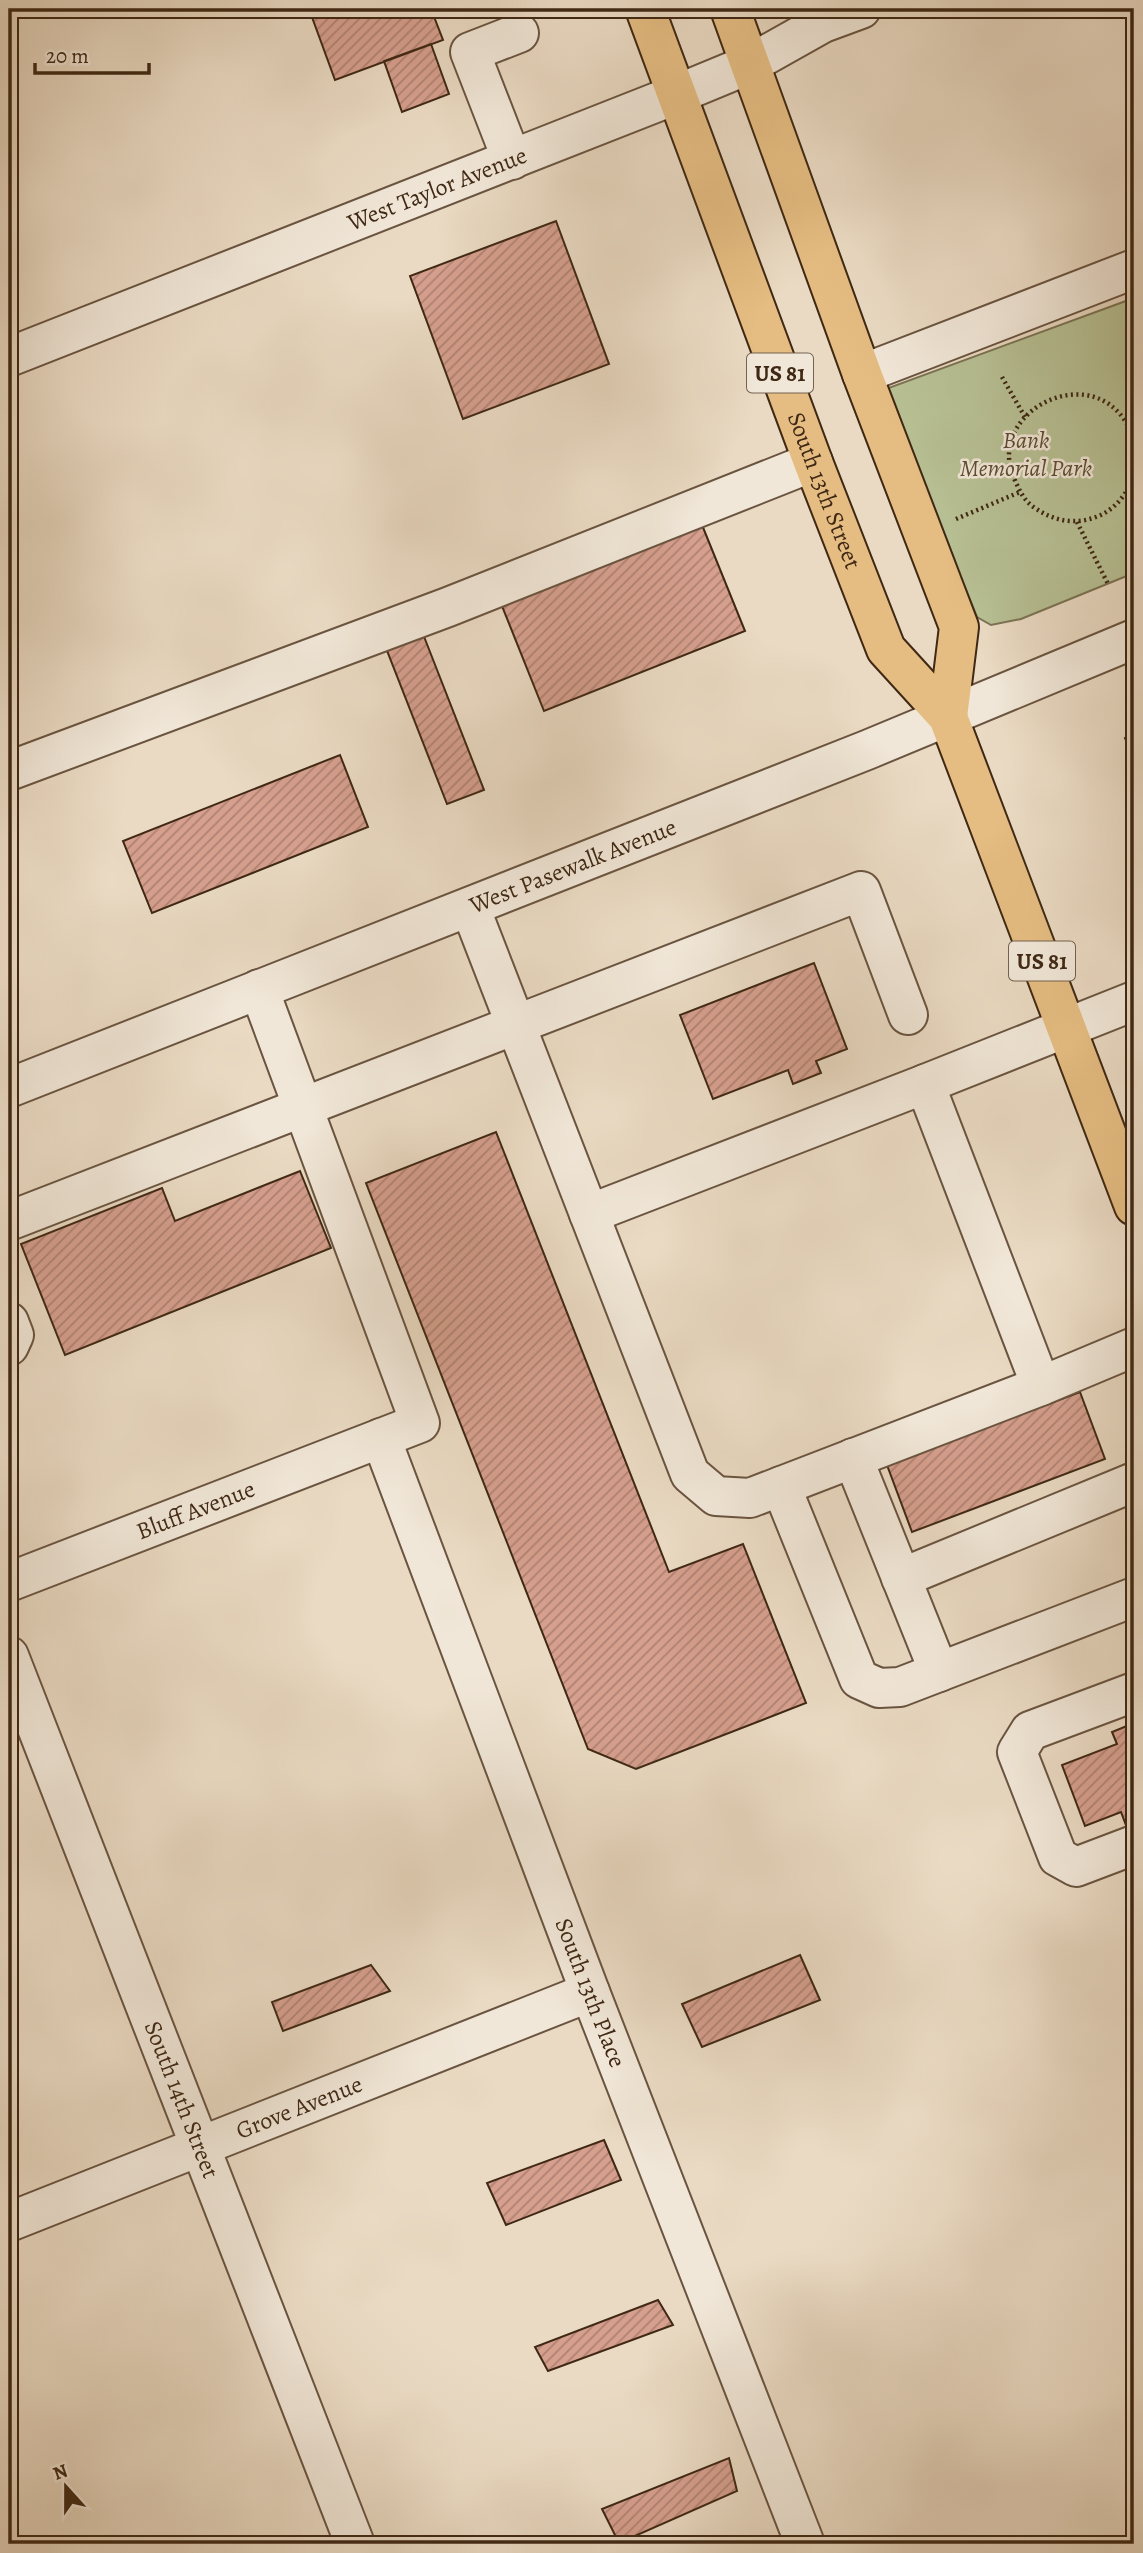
<svg xmlns="http://www.w3.org/2000/svg" width="1143" height="2553" font-family="Alegreya,serif">
  <style>
    .park { fill: #b7c094; stroke: #7b7454; stroke-width: 2 }
    .building { fill: url(#building-hatch); stroke: #3f2814; stroke-width: 2 }
    .lines { fill: none; stroke-linecap: round; stroke-linejoin: round }
    .minor-casing { stroke: #6a5440; stroke-width: 42 }
    .highway-casing { stroke: #3f2814; stroke-width: 42 }
    .path { stroke: #3f2814; stroke-width: 4.5; stroke-dasharray: 2 3.5; stroke-linecap: butt }
    .minor { stroke: #f1e7d8; stroke-width: 38 }
    .highway { stroke: #e5bd82; stroke-width: 38 }
    .labels { text-anchor: middle; stroke-width: 5; stroke-linejoin: round; paint-order: stroke }
    .shield { fill: #f1e7d8; stroke: #74614f; stroke-width: 2 }
    .shield-label { font-size: 23px; font-weight: bold; fill: #3f2814 }
    .street-label { font-size: 24px; fill: #3f2814; stroke: #f1e7d8 }
    .park-label { font-size: 24px; font-style: italic; fill: #5d4e34; stroke: #f1e7d8 }
  </style>
  <defs>
    <pattern id="building-hatch" width="6" height="6" patternUnits="userSpaceOnUse" patternTransform="scale(1.75)"><rect width="6" height="6" fill="#d69f8e"/><path d="M-1 1l2-2M0 6l6-6M5 7l2-2" fill="none" stroke="#af8273"/></pattern>
  </defs>
  <rect width="100%" height="100%" fill="#eadac3"/>
  <filter id="stains"><feTurbulence type="fractalNoise" baseFrequency=".00286" numOctaves="4"/><feColorMatrix values="0 0 0 0 .2 0 0 0 0 .09 0 0 0 0 .02 0 0 0 .5 -.17"/></filter>
  <radialGradient id="worn" r=".72"><stop offset=".6" stop-color="#630" stop-opacity="0"/><stop offset="1" stop-color="#630" stop-opacity=".3"/></radialGradient>
  <path class="park" d="M1134,298V573L1021,619L991,625L977,617L883,390Z"/>
  <path class="building" d="M309,9H431L443,40L335,80Z
    M431,44L449,94L402,112L384,61Z
    M556,221L609,364L463,419L410,276Z
    M700,520L745,631L544,711L500,601Z
    M423,634L484,790L447,804L386,648Z
    M1134,734V760L1125,738Z
    M340,755L368,827L152,913L123,841Z
    M814,963L847,1049L816,1061L821,1073L793,1084L788,1070L713,1099L680,1015Z
    M496,1132L669,1572L743,1544L806,1703L636,1769L588,1749L366,1183Z
    M300,1171L331,1248L65,1355L21,1244L162,1188L175,1221Z
    M1080,1392L1105,1459L912,1532L887,1465Z
    M1134,1723V1825L1127,1828L1121,1812L1085,1826L1062,1765L1117,1744L1112,1732Z
    M800,1955L820,2000L702,2047L682,2004Z
    M371,1965L390,1991L283,2031L272,2002Z
    M604,2140L621,2180L506,2225L487,2183Z
    M658,2300L673,2325L548,2371L535,2347Z
    M729,2458L737,2491L619,2543L602,2509Z"/>
  <g class="lines">
    <g class="minor-casing">
      <g id="minor">
        <path d="M512,160L470,52L519,33"/>
        <path id="s1" d="M9,357L675,95L750,64L823,23L861,9"/>
        <path d="M862,374L1134,269"/>
        <path d="M9,771L448,607L813,462"/>
        <path d="M470,907L690,1474L716,1496L750,1498L1041,1386L1134,1347"/>
        <path id="s2" d="M9,1088L867,750L1134,639"/>
        <path d="M589,1214L925,1084"/>
        <path d="M9,1221L861,891L908,1015"/>
        <path d="M9,1322L14,1335L9,1346"/>
        <path d="M1041,1386L925,1084L1134,1001"/>
        <path id="s3" d="M381,1438L590,1992L805,2544"/>
        <path d="M853,1458L939,1672"/>
        <path d="M781,1486L859,1679L879,1688L900,1687L1134,1597"/>
        <path d="M901,1578L1134,1482"/>
        <path id="s4" d="M9,1582L420,1423L259,989"/>
        <path id="s5" d="M9,1656L355,2544"/>
        <path d="M1134,1692L1030,1731L1017,1752L1058,1857L1076,1867L1134,1845"/>
        <path id="s6" d="M9,2222L590,1992"/>
      </g>
    </g>
    <g class="highway-casing">
      <g id="highway">
        <path id="s7" d="M645,9L813,462L886,649L948,717L1134,1206"/>
        <path d="M730,9L862,374L959,627L948,717"/>
      </g>
    </g>
    <path class="path" d="M1002,377L1025,417
      M1134,440C1105,351 983,408 1014,478C1019,490 1024,501 1035,508C1054,521 1074,525 1096,517C1115,510 1127,494 1134,476
      M956,519L1020,492
      M1077,522L1108,584"/>
    <use href="#minor" class="minor"/>
    <use href="#highway" class="highway"/>
  </g>
  <g class="labels">
    <g class="shield">
      <rect x="747" y="353.5" width="66" height="39" rx="5"/>
      <rect x="1009" y="941.5" width="66" height="39" rx="5"/>
    </g>
    <g class="shield-label">
      <text x="780" y="381">US 81</text>
      <text x="1042" y="969">US 81</text>
    </g>
    <g class="street-label">
      <text dy="8" stroke="none"><textPath href="#s1" startOffset="460">West Taylor Avenue</textPath></text>
      <text dy="8" stroke="none"><textPath href="#s7" startOffset="514">South 13th Street</textPath></text>
      <text dy="8" stroke="none"><textPath href="#s2" startOffset="606">West Pasewalk Avenue</textPath></text>
      <text dy="8" stroke="none"><textPath href="#s4" startOffset="200">Bluff Avenue</textPath></text>
      <text dy="8" stroke="none"><textPath href="#s3" startOffset="593">South 13th Place</textPath></text>
      <text dy="8" stroke="none"><textPath href="#s5" startOffset="476">South 14th Street</textPath></text>
      <text dy="8" stroke="none"><textPath href="#s6" startOffset="312">Grove Avenue</textPath></text>
    </g>
    <g class="park-label">
      <text x="1026" y="448">Bank<tspan x="1026" dy="28">Memorial Park</tspan></text>
    </g>
  </g>
  <rect width="1143" height="2553" fill="none" stroke="#eadac3" stroke-width="35"/>
  <rect x="10" y="10" width="1122" height="2532" fill="none" stroke="#3f2814" stroke-width="3.5"/>
  <rect x="18" y="18" width="1108" height="2518" fill="none" stroke="#3f2814" stroke-width="2"/>
  <g transform="translate(66 2487) rotate(339)" stroke="#f1e7d8" stroke-width="5" paint-order="stroke">
  <path d="M0-5L12 26L0 18L-12 26Z" fill="#3f2814"/>
  <text y="-10" font-size="19" font-weight="bold" text-anchor="middle" fill="#3f2814">N</text>
  </g>
  <path d="M35 63v10h114v-10" fill="none" stroke="#3f2814" stroke-width="3.5"/>
  <text x="46" y="63" font-size="21" fill="#3f2814" stroke="#f1e7d8" stroke-width="5" paint-order="stroke">20 m</text>
  <rect width="100%" height="100%" filter="url(#stains)"/>
  <rect width="100%" height="100%" fill="url(#worn)"/>
</svg>
